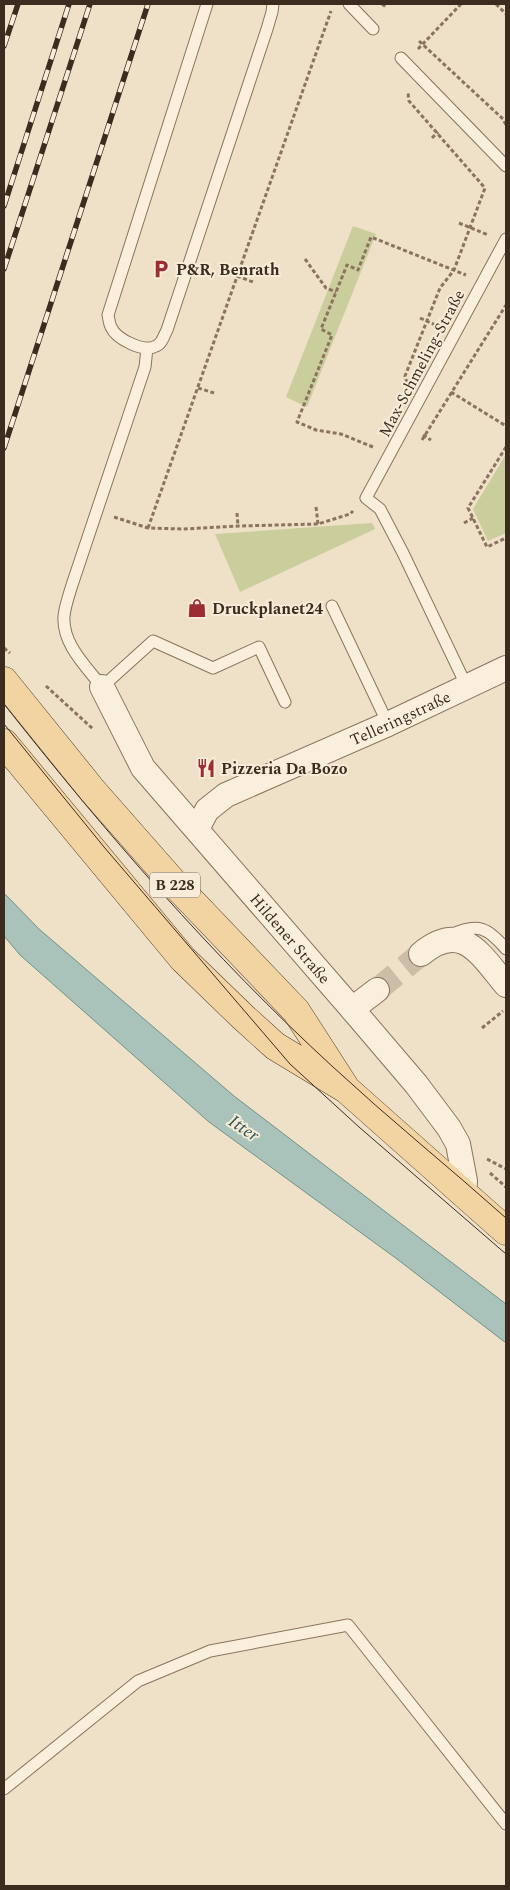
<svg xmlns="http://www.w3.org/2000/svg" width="510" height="1890" font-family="Spectral,serif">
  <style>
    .green { fill: #cacd9c }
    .water { fill: #a9c3ba; stroke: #6f9287 }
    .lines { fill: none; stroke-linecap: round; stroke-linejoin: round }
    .street-tunnel { stroke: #cbbda6; stroke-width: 24; stroke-dasharray: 24 12; stroke-linecap: butt }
    .lane-casing { stroke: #8b735d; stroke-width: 13 }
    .street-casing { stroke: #8b735d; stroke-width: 26 }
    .primary-casing { stroke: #594131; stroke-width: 29 }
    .path { stroke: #8b735d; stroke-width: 3; stroke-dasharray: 4 2.5; stroke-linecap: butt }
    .lane { stroke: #f9efdc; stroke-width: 11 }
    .street { stroke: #f9efdc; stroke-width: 24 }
    .primary { stroke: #f1d4a1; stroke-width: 28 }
    .tram { stroke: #3c2c20; stroke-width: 1 }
    .rail-casing { stroke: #3c2c20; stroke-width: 5.5 }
    .rail { stroke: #f6ecd8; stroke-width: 4; stroke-dasharray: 11; stroke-linecap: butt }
    .labels { text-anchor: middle; stroke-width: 4; stroke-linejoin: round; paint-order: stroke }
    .shield { fill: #f6ecd8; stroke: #746657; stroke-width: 1 }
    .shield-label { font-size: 15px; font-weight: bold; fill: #3c2c20 }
    .poi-label { font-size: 16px; font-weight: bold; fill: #3c2c20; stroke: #f6ecd8; text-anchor: start }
    .street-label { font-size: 16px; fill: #3c2c20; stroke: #f6ecd8 }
    .water-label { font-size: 18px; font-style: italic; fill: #305b56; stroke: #f6ecd8 }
  </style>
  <rect width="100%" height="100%" fill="#efe1c8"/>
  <path class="green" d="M353,226L376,234L307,407L286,397Z
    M506,454V533L488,541L473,509Z
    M372,523L375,529L240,592L215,534Z"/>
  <path class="water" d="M4,893L39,929L234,1096L506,1304V1343L397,1259L209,1122L20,955L4,936Z"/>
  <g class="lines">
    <path class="street-tunnel" d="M377,990L421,954"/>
    <g class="lane-casing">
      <path id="lane" d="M207,4L108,315C109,319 109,323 111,327C116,339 144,353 156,346C162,344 164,335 167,330L267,29L272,12L273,4
        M349,4L373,29
        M401,58L506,166
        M147,348L145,367L72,585C69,595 65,606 64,616C62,644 86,666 102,687L153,641L213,668L259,647L285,702
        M332,606L388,724
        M467,687L403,553L380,509L366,498L506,239
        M451,935C478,922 488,928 506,949
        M4,1789L138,1681L210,1651L348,1625L506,1824"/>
    </g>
    <g class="street-casing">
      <g id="street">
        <path id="s1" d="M102,687L143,768L352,1009L416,1084L449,1128L458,1144L465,1181L464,1194"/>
        <path id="s2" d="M197,829L207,810L226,795L388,724L506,668"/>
        <path d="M421,954C462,920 480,954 506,985"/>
        <path d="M352,1009L377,990"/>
      </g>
    </g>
    <g class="primary-casing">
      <path id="primary" d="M4,681L92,790L172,881L296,1011L345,1087
        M4,743L183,959L243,1017L275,1046L346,1089L506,1231"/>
    </g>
    <path class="path" d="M382,4L386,7
      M496,4L506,14
      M419,41L503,119L506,125
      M418,49L461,4
      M432,138L438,132
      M459,223L488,235
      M305,259L326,288L336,292
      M237,276L253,282
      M420,318L438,326
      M407,383L405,376L440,288L454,270L485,188L409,101L408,93
      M198,388L214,393
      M451,392L506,426
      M423,435L431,440
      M422,440L506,305
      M373,447L341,434L316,430L297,422L332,335L321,329L347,265L358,270L371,237L466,275
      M506,447L468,508L487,547L506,538
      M316,507L318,524
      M237,513L238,526
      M114,517L148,528L184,529L238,526L318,524L350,514L353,511
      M464,523L473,518
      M148,528L331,11
      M4,648L10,653
      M46,686L93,729
      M482,1028L503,1011
      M487,1159L506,1169
      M490,1173L506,1187"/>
    <use href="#lane" class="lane"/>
    <use href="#street" class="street"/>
    <use href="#primary" class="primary"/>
    <path class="tram" d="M4,704C105,832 212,956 333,1067C389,1119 449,1167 506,1218
      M4,724L104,847L290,1064L359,1127L506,1254"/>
    <g class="rail-casing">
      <path id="rail" d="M4,46L18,4
        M4,206L69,4
        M4,269L90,4
        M4,448L148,4"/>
    </g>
    <use href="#rail" class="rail"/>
  </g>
  <defs>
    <g id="parking-bare" transform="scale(1.5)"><path d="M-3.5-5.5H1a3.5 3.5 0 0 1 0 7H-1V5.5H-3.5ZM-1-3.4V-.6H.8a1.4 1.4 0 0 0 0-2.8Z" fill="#9b2d33" stroke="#f6ecd8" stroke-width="2.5" paint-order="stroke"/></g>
    <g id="shop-bare" transform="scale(1.5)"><path d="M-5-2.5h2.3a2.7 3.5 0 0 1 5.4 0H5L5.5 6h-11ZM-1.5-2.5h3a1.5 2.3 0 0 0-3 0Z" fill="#9b2d33" stroke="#f6ecd8" stroke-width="2.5" paint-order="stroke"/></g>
    <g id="restaurant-bare" transform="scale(1.5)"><path d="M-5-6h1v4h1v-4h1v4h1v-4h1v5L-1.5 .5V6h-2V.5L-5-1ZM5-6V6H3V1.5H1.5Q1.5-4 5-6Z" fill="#9b2d33" stroke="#f6ecd8" stroke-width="2.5" paint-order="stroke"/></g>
  </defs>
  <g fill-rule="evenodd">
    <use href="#parking-bare" x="161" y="269"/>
    <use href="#shop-bare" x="197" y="608"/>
    <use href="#restaurant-bare" x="206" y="768"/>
  </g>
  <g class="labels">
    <rect class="shield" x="150" y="872.5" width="50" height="25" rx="4"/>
    <g class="shield-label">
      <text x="175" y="890">B 228</text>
    </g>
    <g class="poi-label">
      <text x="176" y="275">P&amp;R, Benrath</text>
      <text x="212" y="614">Druckplanet24</text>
      <text x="221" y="774">Pizzeria Da Bozo</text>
    </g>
    <g class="street-label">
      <text transform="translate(421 363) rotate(-62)" y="6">Max-Schmeling-Straße</text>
      <text dy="6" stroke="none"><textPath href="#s2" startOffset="236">Telleringstraße</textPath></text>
      <text dy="6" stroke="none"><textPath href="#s1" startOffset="316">Hildener Straße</textPath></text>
    </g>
    <g class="water-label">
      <text transform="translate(244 1128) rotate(34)" y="6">Itter</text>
    </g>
  </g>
  <rect width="510" height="1890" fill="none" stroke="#3c2c20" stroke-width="10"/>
</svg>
